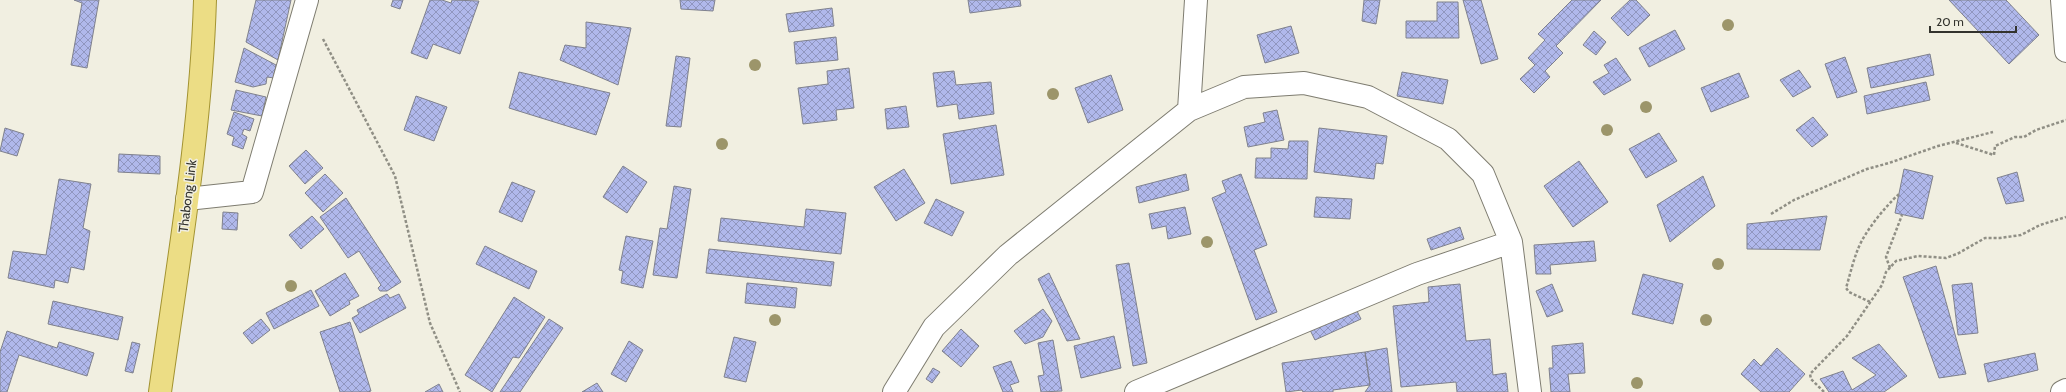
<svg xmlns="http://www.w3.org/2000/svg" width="2066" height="392" font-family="Cabin,sans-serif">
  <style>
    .building { fill: url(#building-cross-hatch); stroke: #7f818d }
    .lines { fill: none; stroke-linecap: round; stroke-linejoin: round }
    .minor-casing { stroke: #7e7c70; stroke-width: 24 }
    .major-casing { stroke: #a39331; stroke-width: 24 }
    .path { stroke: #908f85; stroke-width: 2.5; stroke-dasharray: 3 2; stroke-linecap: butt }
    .minor { stroke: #fff; stroke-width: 22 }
    .major { stroke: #ecdd85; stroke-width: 22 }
    .tree { fill: #9c956a }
    .labels { text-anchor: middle; stroke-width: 3; stroke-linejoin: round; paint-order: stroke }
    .street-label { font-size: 13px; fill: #33332d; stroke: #f1efe1 }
  </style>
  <defs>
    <pattern id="building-cross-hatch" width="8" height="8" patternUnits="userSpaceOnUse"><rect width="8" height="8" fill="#b0b8eb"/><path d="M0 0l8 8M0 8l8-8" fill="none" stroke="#9096bf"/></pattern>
  </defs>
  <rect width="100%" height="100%" fill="#f1efe1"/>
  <path class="building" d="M74,0H99L87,68L71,65L82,3Z
    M256,0H291L278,60L246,42Z
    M393,0H403L400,9L391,6Z
    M430,0H442L451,3L452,0L479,1L460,54L433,44L427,59L411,53Z
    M680,0H715L713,11L681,9Z
    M968,0H1020L1021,6L970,13Z
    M1364,0H1380L1376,24L1362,21Z
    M1463,0H1481L1498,59L1481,64Z
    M1572,0H1601L1556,46L1563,53L1545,71L1550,77L1534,93L1520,79L1535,65L1528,58L1545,40L1538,34Z
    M1630,0H1636L1650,15L1628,36L1611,18Z
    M1949,0H2006L2039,35L2009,64Z
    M1437,2H1458L1459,38H1406V21H1437Z
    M832,8L834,26L789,32L786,14Z
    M586,22L631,28L618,85L560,60L565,45L586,48Z
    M1291,26L1299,53L1265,63L1257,35Z
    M1675,30L1685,49L1649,67L1639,48Z
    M1594,31L1606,42L1596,55L1583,45Z
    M836,37L838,60L796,64L794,42Z
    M244,48L276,65L274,78L267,77L266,84L253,87L235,82Z
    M1930,54L1934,75L1871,88L1867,68Z
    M676,56L690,58L681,127L666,126Z
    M1845,57L1857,92L1837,98L1825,64Z
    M1616,58L1631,80L1604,95L1593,82L1609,73L1604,65Z
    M849,68L854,108L836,110L837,120L803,124L798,88L828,84L827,71Z
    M1799,70L1811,87L1793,97L1780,80Z
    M954,71L956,85L991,82L994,114L959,119L957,104L937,107L933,73Z
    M519,72L610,93L596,135L509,108Z
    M1402,72L1448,80L1443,104L1397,96Z
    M1739,73L1749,97L1711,112L1701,88Z
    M1111,75L1123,110L1088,123L1075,88Z
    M1926,82L1930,100L1867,114L1864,96Z
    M236,90L266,97L262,116L231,110Z
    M416,96L447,107L434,141L404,130Z
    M906,106L909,127L887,129L885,109Z
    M1277,110L1284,140L1248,147L1244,127L1265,122L1263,113Z
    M234,112L254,119L250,131L244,129L242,134L247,137L243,149L232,145L234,137L227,134Z
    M1813,117L1828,135L1812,147L1796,130Z
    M996,125L1004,175L951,184L943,134Z
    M5,128L24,134L17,156L0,151Z
    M1319,128L1387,136L1383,164L1376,163L1374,179L1314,172Z
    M1659,133L1677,161L1646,178L1629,149Z
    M1289,141H1308L1307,179L1255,178L1256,158H1271V148L1288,149Z
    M306,150L323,168L305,184L289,166Z
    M119,154L160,156V174L118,172Z
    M1579,161L1608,202L1573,227L1544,186Z
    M623,166L647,182L627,213L603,197Z
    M904,169L925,203L896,221L874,187Z
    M1904,169L1933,176L1923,219L1895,213Z
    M2017,172L2024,201L2006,204L1997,178Z
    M325,174L343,193L323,212L305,193Z
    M1186,174L1189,190L1139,203L1136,187Z
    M1241,174L1267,245L1254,250L1277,312L1256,320L1212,198L1226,192L1222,181Z
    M1703,176L1715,206L1670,242L1657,205Z
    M59,179L91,184L83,228L90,231L84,270L71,267L68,283L55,280L54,288L8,278L13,251L46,255Z
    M512,182L535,191L522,222L499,212Z
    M674,186L691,189L677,278L653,275L660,228L667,229Z
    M1316,197L1352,199L1350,219L1314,217Z
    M346,198L401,282L387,291H380L378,288L381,285L359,251L348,258L320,217Z
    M936,199L964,212L952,236L924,223Z
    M1185,207L1191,234L1168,239L1166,226L1152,229L1149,214Z
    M806,209L846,213L841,254L718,241L721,218L804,227Z
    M223,212L238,213L237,230L222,229Z
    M312,216L324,229L301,249L289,235Z
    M1827,216L1820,250L1747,249V224Z
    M1460,227L1464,239L1431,250L1427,239Z
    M626,236L653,241L643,288L621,283L623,271L619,270Z
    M1594,241L1596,261L1550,265L1551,274H1536L1534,245Z
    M485,246L537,271L529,289L476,264Z
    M709,249L834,262L831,286L706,273Z
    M1129,263L1147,363L1133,366L1116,265Z
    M1936,266L1966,374L1939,378L1903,277Z
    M345,273L359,296L349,301L350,304L330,316L315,291Z
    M1049,273L1080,339L1067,341L1038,279Z
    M1643,274L1683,284L1673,324L1632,314Z
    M747,283L797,288L795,308L745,303Z
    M1972,283L1978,333L1958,335L1952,285Z
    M1460,284L1466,341L1490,339L1493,375L1506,373L1508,392H1457L1456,382L1401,387L1393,306L1429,302L1428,287Z
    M1552,284L1563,311L1547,317L1536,291Z
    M311,290L319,306L274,329L266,313Z
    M387,294L390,298L399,294L406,308L360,333L352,318L359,314L357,310Z
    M514,297L545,317L519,358L513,357L492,392L465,375Z
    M53,301L123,317L118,340L48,324Z
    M1354,305L1361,319L1315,340L1308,326Z
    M1043,309L1052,321L1043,337L1025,344L1014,331Z
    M261,319L270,330L252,344L243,333Z
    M549,319L563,328L520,392H500Z
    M350,322L371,391L368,392H340L320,332Z
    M961,329L979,346L961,367L942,351Z
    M7,331L57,348L59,342L94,353L87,376L19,355L7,392H0V352Z
    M1114,336L1121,368L1081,378L1074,346Z
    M734,337L756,342L746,382L724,377Z
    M1053,340L1062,391L1041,392L1038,376L1044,375L1038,343Z
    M629,341L643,350L626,382L611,374Z
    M132,342L140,344L133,373L125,371Z
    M1583,343L1585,373L1568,374L1570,392H1551L1549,368H1553L1552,346Z
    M1879,344L1907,376L1884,392H1829L1820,379L1843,371L1852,390L1876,375L1852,358Z
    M1387,348L1392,392H1365L1370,385L1365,352Z
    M1777,348L1805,374L1789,392H1761L1741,374L1754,359L1761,366Z
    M1365,352L1370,385L1333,390V392H1303L1302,390L1286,392L1282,363Z
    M2035,353L2038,370L1988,382L1984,364Z
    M1011,361L1019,382L1010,385L1013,392H1003L993,367Z
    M933,368L940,372L932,383L926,379Z
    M597,383L603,392H582Z
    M439,384L443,392H425Z"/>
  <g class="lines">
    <g class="minor-casing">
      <path id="minor" d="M2062,0L2066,51
        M1189,110L1196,0
        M187,199L252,192L307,0
        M894,392L934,327L1008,255L1189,110L1244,87L1304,83L1368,97L1448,139L1483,174L1511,242L1530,392
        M1136,392L1417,274L1511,242
        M2062,392L2066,390"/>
    </g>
    <g class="major-casing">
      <path id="major" d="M160,392C178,262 201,131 205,0"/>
    </g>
    <path class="path" d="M323,39L395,176L430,323L460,392
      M1956,143L1994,155L1995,146L2015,137H2024L2036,130L2066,120
      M1771,214L1794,200L1867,169L1889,163L1938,146L1993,132
      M1890,268L1886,257L1902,215
      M1870,302L1849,292L1846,288C1850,275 1853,261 1858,249C1865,231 1885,207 1899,194
      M1824,392L1811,379L1810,374L1847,336L1882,285L1886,272L1896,261L1918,256L1946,258L1959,253L1985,238H2000L2021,235L2040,225L2066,217"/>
    <use href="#minor" class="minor"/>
    <use href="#major" class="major"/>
  </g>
  <g class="tree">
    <circle cx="1728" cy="25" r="6"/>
    <circle cx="755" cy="65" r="6"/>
    <circle cx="1053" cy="94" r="6"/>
    <circle cx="1646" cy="107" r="6"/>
    <circle cx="1607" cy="130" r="6"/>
    <circle cx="722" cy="144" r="6"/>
    <circle cx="1207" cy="242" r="6"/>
    <circle cx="1718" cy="264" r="6"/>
    <circle cx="291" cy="286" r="6"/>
    <circle cx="775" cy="320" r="6"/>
    <circle cx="1706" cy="320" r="6"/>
    <circle cx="1637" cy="383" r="6"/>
  </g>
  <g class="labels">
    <g class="street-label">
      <text transform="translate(187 196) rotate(-83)" y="5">Thabong Link</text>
    </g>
  </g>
  <path d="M1930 26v6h86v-6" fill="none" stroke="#33332d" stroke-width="2"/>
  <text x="1936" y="26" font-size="12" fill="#33332d" stroke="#f1efe1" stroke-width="3" paint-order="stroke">20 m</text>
</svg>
